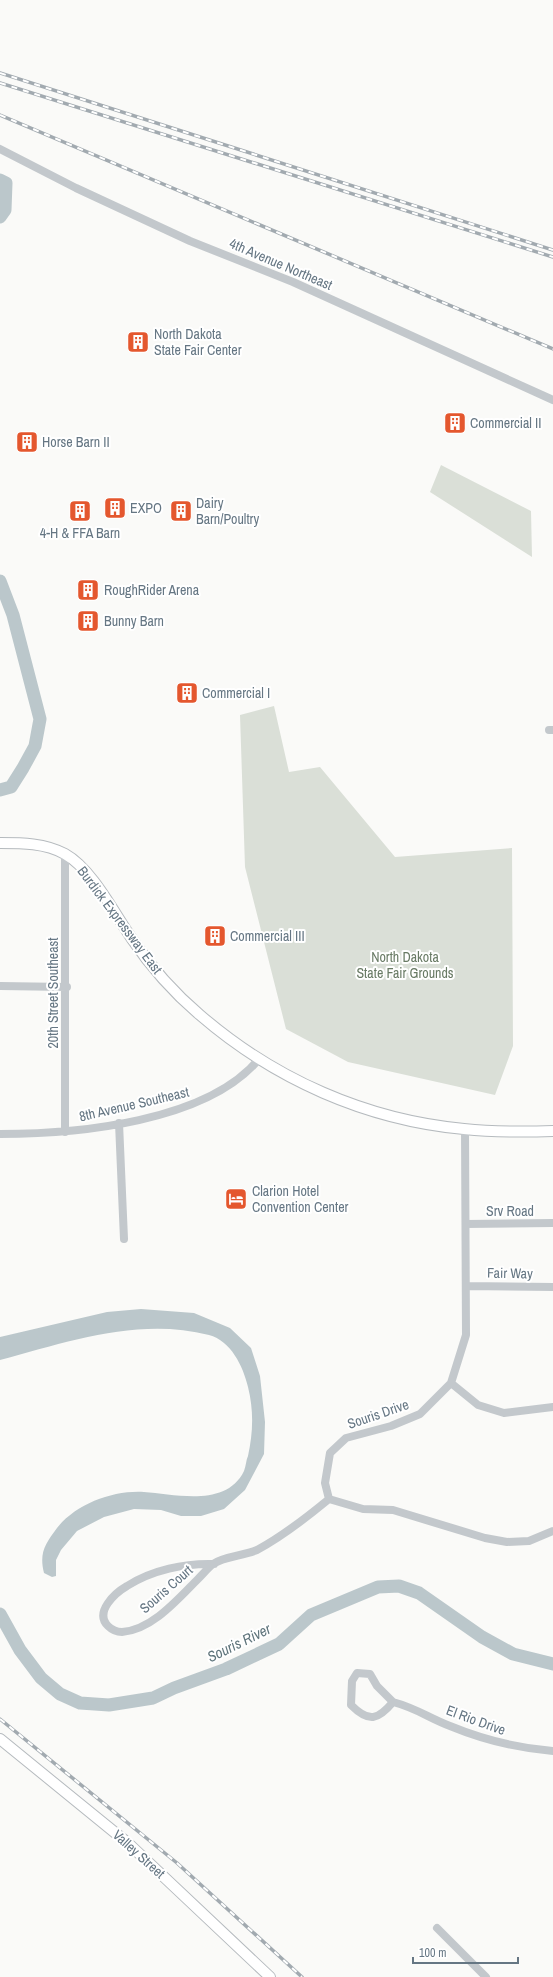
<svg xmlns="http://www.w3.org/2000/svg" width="553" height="1977" font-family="'Archivo Narrow',sans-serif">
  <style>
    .green { fill: #dadfd7 }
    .water { fill: #bbc7cb }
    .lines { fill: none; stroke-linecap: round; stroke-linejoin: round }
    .river { stroke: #bbc7cb; stroke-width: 13 }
    .major-casing { stroke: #b5babe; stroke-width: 12 }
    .minor { stroke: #c3c8cc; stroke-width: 8 }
    .major { stroke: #fff; stroke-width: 10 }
    .rail-casing { stroke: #a2aab0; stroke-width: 3.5 }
    .rail { stroke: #fff; stroke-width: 2; stroke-dasharray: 6; stroke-linecap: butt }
    .labels { text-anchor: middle; stroke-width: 4; stroke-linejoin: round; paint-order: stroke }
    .street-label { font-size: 14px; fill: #657683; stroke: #fff }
    .poi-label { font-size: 14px; fill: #657683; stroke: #fff; text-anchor: start }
    .park-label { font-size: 14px; fill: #687a64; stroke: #fff }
    .water-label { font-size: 15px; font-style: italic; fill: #60757c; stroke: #fff }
  </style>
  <rect width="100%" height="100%" fill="#fafaf8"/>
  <path class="green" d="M441,465L531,511L532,557L430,492Z
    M274,706L289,772L320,767L395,857L512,848L513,1046L495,1095L348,1062L286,1029L245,867L240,715Z"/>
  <path class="water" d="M141,1309L194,1313L230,1328L251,1348L260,1376L265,1422L264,1454L245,1490L224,1509L201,1516H181L161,1510L134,1509L104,1517L77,1531L61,1550L56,1560V1576L52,1577L44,1573C39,1553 45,1544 57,1528C76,1504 113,1490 144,1492C175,1494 226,1508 244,1471C246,1466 246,1460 248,1456C253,1433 254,1411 248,1387C243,1366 231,1341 209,1335C138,1317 68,1342 0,1360V1337L107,1312Z"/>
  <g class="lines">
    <path class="river" d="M0,180L6,183L5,210L0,217
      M0,581L13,615L40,719L35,746L23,768L11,787L0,790
      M0,1614L20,1650L41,1678L60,1694L80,1703L109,1705L153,1698L174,1688L226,1669L279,1644L311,1615L378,1587L399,1586L419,1593L482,1637L513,1654L553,1664"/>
    <g class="major-casing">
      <path id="major" d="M0,843C22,843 45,843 65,854C92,869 114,913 132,939C151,967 174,993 200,1015C274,1079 366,1120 464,1129C493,1132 523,1132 553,1131
        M0,1739L129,1844L270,1977"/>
    </g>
    <path class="minor" d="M0,149L76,188L190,241L293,282L553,400
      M549,730H553
      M0,986L67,987
      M119,1123L124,1239
      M65,1132V854
      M0,1134C77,1134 207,1122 259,1059
      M466,1224L553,1223
      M466,1286L553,1287
      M451,1383L478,1405L504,1413L553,1407
      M329,1499L325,1483L330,1453L346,1438L391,1426L420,1414L451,1383L466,1335L465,1129
      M329,1499L363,1509L393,1510L485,1538L507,1542L529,1541L553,1531
      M214,1564C185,1563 152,1570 127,1586C115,1593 94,1612 108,1626C112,1630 117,1632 122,1632C152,1630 178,1599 198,1579C203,1574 208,1568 213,1564C225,1556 243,1556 257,1550C283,1536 306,1518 329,1499
      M357,1673L370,1674L377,1686L393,1702C378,1720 369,1723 351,1705L352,1681Z
      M393,1702C416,1708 429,1718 450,1726C484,1740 516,1748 553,1751
      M437,1928L486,1977"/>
    <use href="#major" class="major"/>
    <g class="rail-casing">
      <path id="rail" d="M0,73L553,250
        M0,83L553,257
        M0,115L553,349
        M0,1719L177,1863L302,1977"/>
    </g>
    <use href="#rail" class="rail"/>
  </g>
  <defs>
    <g id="building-square" transform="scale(1.15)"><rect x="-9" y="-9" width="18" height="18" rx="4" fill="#e4572e" stroke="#fff"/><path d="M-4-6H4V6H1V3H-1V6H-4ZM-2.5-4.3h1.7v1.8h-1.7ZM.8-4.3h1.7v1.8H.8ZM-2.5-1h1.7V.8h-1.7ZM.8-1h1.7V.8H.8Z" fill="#fff"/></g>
    <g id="hotel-square" transform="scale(1.15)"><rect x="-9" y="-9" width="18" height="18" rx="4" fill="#e4572e" stroke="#fff"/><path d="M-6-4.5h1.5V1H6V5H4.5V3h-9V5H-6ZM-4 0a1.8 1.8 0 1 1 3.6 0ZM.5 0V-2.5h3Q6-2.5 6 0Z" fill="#fff"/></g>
  </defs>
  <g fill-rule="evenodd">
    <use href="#building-square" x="138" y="342"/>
    <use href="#building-square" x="455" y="423"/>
    <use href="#building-square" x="27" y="442"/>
    <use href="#building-square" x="115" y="508"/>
    <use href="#building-square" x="80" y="511"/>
    <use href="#building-square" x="181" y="511"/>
    <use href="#building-square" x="88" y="590"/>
    <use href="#building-square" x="88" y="621"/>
    <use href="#building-square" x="187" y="693"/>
    <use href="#building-square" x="215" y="936"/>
    <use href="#hotel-square" x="236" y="1199"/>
  </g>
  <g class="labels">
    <g class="street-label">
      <text transform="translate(281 264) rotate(23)" y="5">4th Avenue Northeast</text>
      <text transform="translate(120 920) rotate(53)" y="5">Burdick Expressway East</text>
      <text transform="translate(53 993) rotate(-90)" y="5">20th Street Southeast</text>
      <text transform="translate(134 1104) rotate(-13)" y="5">8th Avenue Southeast</text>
      <text x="510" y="1216">Srv Road</text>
      <text transform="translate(510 1273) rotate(1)" y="5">Fair Way</text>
      <text transform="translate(378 1414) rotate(-19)" y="5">Souris Drive</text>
      <text transform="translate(166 1589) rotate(-41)" y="5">Souris Court</text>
      <text transform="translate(476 1720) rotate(20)" y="5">El Rio Drive</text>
      <text transform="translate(139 1854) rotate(42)" y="5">Valley Street</text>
    </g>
    <g class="poi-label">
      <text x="154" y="339">North Dakota<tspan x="154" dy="16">State Fair Center</tspan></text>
      <text x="470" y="428">Commercial II</text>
      <text x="42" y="447">Horse Barn II</text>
      <text x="196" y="508">Dairy<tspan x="196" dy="16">Barn/Poultry</tspan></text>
      <text x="130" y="513">EXPO</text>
      <text x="80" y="538" text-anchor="middle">4-H &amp; FFA Barn</text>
      <text x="104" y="595">RoughRider Arena</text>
      <text x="104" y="626">Bunny Barn</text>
      <text x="202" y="698">Commercial I</text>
      <text x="230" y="941">Commercial III</text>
      <text x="252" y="1196">Clarion Hotel<tspan x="252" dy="16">Convention Center</tspan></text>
    </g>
    <g class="park-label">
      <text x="405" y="962">North Dakota<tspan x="405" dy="16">State Fair Grounds</tspan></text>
    </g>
    <g class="water-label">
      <text transform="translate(239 1643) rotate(-26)" y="5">Souris River</text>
    </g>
  </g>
  <path d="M413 1957v6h105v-6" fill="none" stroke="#657683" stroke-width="2"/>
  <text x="419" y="1957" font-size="12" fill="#657683" stroke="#ffffff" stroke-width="3" paint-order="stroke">100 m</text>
</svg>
